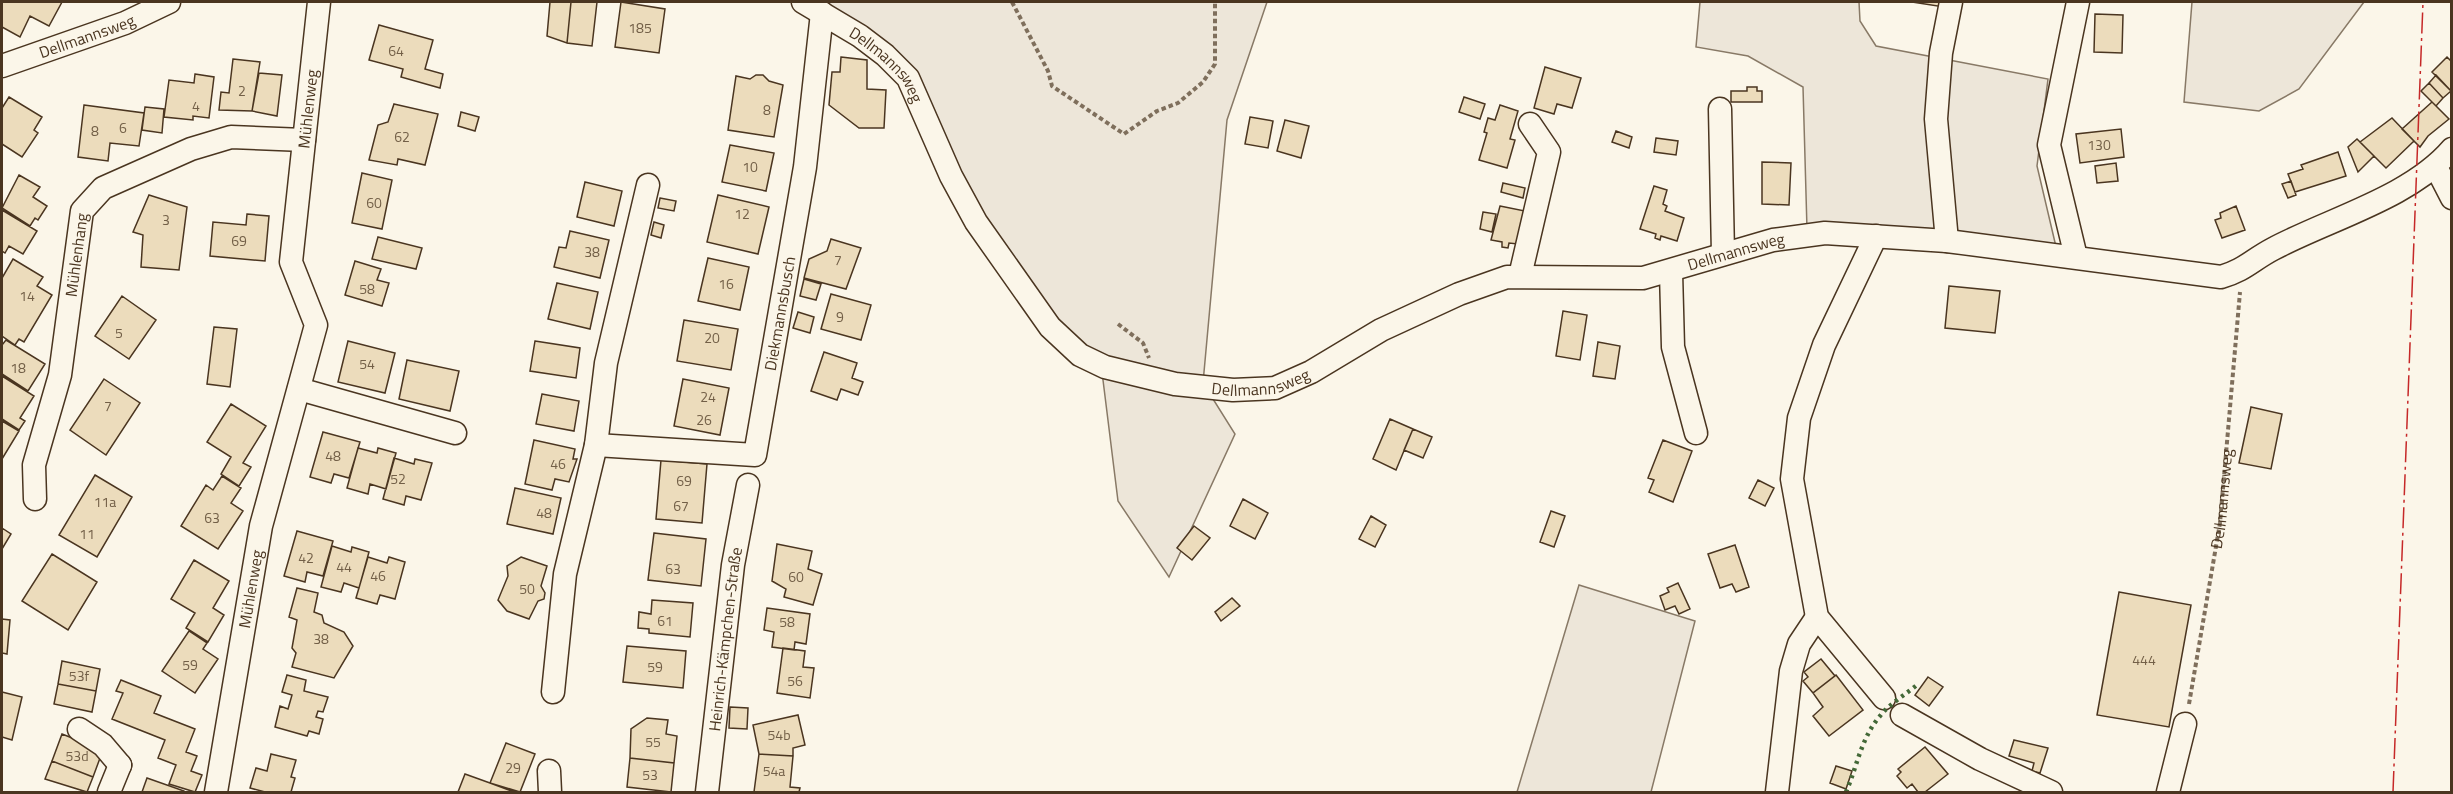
<svg xmlns="http://www.w3.org/2000/svg" width="2453" height="794" font-family="'Titillium Web',sans-serif">
  <style>
    .green { fill: #ede6d9; stroke: #887966; stroke-width: 1.5 }
    .building { fill: #ecdcbc; stroke: #4a3520; stroke-width: 1.5 }
    .lines { fill: none; stroke-linecap: round; stroke-linejoin: round }
    .minor-casing { stroke: #4a3520; stroke-width: 25 }
    .path { stroke: #7f6f5c; stroke-width: 4; stroke-dasharray: 4.5 3; stroke-linecap: butt }
    .minor { stroke: #fbf6e9; stroke-width: 22 }
    .hedge { stroke: #436837; stroke-width: 4.5; stroke-dasharray: 3 4.5; stroke-linecap: butt }
    .power { stroke: #c62828; stroke-width: 1.5; stroke-dasharray: 21 4.5 3 4.5; stroke-linecap: butt }
    .labels { text-anchor: middle; stroke-width: 4.5; stroke-linejoin: round; paint-order: stroke }
    .number-label { font-size: 14px; fill: #725f47 }
    .street-label { font-size: 16px; fill: #4a3520; stroke: #fbf6e9 }
  </style>
  <rect width="100%" height="100%" fill="#fbf6e9"/>
  <path class="green" d="M806,2H1267L1227,120L1203,383L1235,434L1169,577L1118,501L1102,372L978,221L909,77Z
    M1700,2H1859L1860,21L1876,46L2048,79L2037,166L2057,251L1807,229L1803,87L1748,56L1696,47Z
    M2192,2H2364L2299,89L2259,111L2184,102Z
    M1579,585L1695,621L1651,792H1517Z"/>
  <path class="building" d="M2,2H62L49,26L30,16L20,37L2,27Z
    M550,2H571L567,43L547,36Z
    M571,2H597L592,46L567,43Z
    M621,2L665,9L659,53L615,47Z
    M1912,2H1945L1944,7Z
    M2095,14L2123,15L2122,53L2094,52Z
    M379,25L433,40L425,69L443,74L440,88L401,77L403,69L369,60Z
    M841,57L867,60V89L886,90L884,128H859L829,105L832,72H840Z
    M2447,57L2452,62V92L2432,72Z
    M233,59L260,62L252,111L219,110L221,92L229,93Z
    M1545,67L1581,78L1572,108L1557,104L1554,114L1534,108Z
    M259,73L282,75L277,116L252,111Z
    M195,74L214,77L209,118L193,116V120L164,117L169,80L194,83Z
    M756,75H763L769,81L783,85L774,137L728,130L736,76L750,79Z
    M2436,75L2451,91L2443,98L2429,83Z
    M2429,83L2443,98L2436,106L2421,91Z
    M1747,87H1757V91H1762V102H1731V91H1747Z
    M9,97L42,117L34,130L38,133L22,157L2,144V108Z
    M1464,97L1485,104L1480,119L1459,112Z
    M2432,102L2449,119L2428,136L2420,147L2402,129Z
    M394,104L438,114L425,165L398,159L397,165L369,160L378,125L388,122Z
    M84,105L144,113L139,146L110,143L108,161L78,157Z
    M1500,105L1518,111L1510,139L1515,140L1507,168L1479,160L1487,133L1484,132L1488,118L1495,120Z
    M145,107L164,109L162,133L142,130Z
    M461,112L479,117L475,131L458,126Z
    M1250,117L1273,121L1268,148L1245,144Z
    M2392,118L2414,141L2386,168L2360,142Z
    M1285,120L1309,126L1301,158L1277,151Z
    M2121,129L2124,157L2080,163L2076,134Z
    M1616,131L1632,137L1629,148L1612,142Z
    M1656,138L1678,141L1676,155L1654,152Z
    M2357,139L2374,156L2358,172L2348,147Z
    M730,145L774,153L766,191L722,182Z
    M2338,152L2346,176L2295,192L2288,174L2303,169L2301,165Z
    M1762,162L1791,163L1789,205L1762,204Z
    M2116,163L2118,181L2097,183L2095,166Z
    M362,173L392,180L382,229L352,223Z
    M19,175L40,187L33,197L47,206L38,220L35,218L30,226L2,208Z
    M2291,181L2296,195L2288,198L2282,184Z
    M585,182L622,191L614,226L577,217Z
    M1503,183L1525,188L1523,198L1501,192Z
    M1654,186L1667,190L1663,204L1667,206L1665,211L1684,218L1677,241L1661,236L1660,240L1655,238L1656,234L1640,229Z
    M149,195L187,207L179,270L141,267L143,235L133,232Z
    M718,195L769,207L758,254L707,242Z
    M660,198L676,201L674,211L658,208Z
    M1500,206L1525,211L1518,244L1509,243L1508,248L1502,247V242L1491,240Z
    M2236,206L2245,230L2222,238L2215,220L2221,218L2220,213Z
    M2,210L37,231L23,254L9,246L5,253L2,251Z
    M1483,212L1496,214L1492,232L1480,229Z
    M247,214L269,216L265,261L210,256L213,222L246,225Z
    M654,222L664,225L661,238L651,235Z
    M570,231L609,240L600,278L554,267L559,247L566,248Z
    M378,237L422,248L416,269L372,259Z
    M831,239L861,248L846,289L804,278L809,259L827,251Z
    M708,258L749,267L740,310L698,301Z
    M13,259L43,277L37,286L52,295L24,342L19,339L15,345L2,336V278Z
    M355,261L381,269L377,280L389,283L382,306L345,295Z
    M804,279L821,284L816,300L800,296Z
    M557,283L598,292L590,329L548,319Z
    M1949,286L2000,291L1995,333L1945,328Z
    M831,294L871,305L861,340L821,329Z
    M122,296L156,320L129,359L95,336Z
    M1563,311L1587,315L1580,360L1556,356Z
    M798,312L814,317L810,333L793,328Z
    M684,320L738,329L731,370L677,361Z
    M214,327L237,329L230,387L207,384Z
    M6,340L45,364L28,391L2,374V345Z
    M348,341L395,353L385,393L338,382Z
    M535,341L580,348L576,378L530,371Z
    M1598,342L1620,346L1615,379L1593,376Z
    M824,352L857,363L852,378L863,382L858,395L841,389L837,400L811,391Z
    M407,360L459,371L450,411L399,399Z
    M2,376L34,396L20,418L25,421L19,430L2,419Z
    M104,379L140,403L106,455L70,430Z
    M683,379L729,388L720,435L674,426Z
    M542,394L579,401L574,431L536,424Z
    M231,404L266,426L243,463L251,467L239,486L221,474L231,457L207,442Z
    M2251,407L2282,414L2271,469L2239,463Z
    M1390,419L1413,429L1396,470L1373,459Z
    M2,421L19,431L2,459Z
    M1413,429L1432,437L1423,458L1404,450Z
    M323,432L360,442L349,478L334,474L331,483L310,477Z
    M534,440L575,449L573,459H577L569,482L555,479L552,490L525,484Z
    M1663,440L1692,451L1673,502L1649,492L1654,480L1648,478Z
    M358,448L377,453L378,448L396,453L386,489L370,484L368,494L347,488Z
    M394,458L414,464L415,459L432,463L421,500L406,496L404,505L383,499Z
    M661,460L707,464L702,523L656,519Z
    M95,475L132,497L97,557L59,535Z
    M222,476L241,488L231,503L243,511L218,549L181,526L206,485L213,490Z
    M1758,480L1774,488L1765,506L1749,498Z
    M515,488L561,498L553,534L507,524Z
    M1243,499L1268,513L1255,539L1230,526Z
    M1551,511L1565,516L1554,547L1540,542Z
    M1371,516L1386,525L1375,547L1359,539Z
    M1194,526L1210,538L1192,560L1177,548Z
    M2,528L11,534L2,549Z
    M297,531L333,541L323,576L307,572L305,582L284,576Z
    M654,533L706,539L701,586L648,580Z
    M777,544L812,551L808,569L822,574L813,605L784,597L786,589L772,581Z
    M1735,545L1749,587L1736,592L1732,584L1720,588L1708,554Z
    M332,546L351,552L352,547L369,552L359,588L344,583L341,592L321,587Z
    M52,554L97,582L68,630L22,601Z
    M368,557L387,563L389,557L405,562L395,599L380,595L377,604L356,598Z
    M521,557L547,566L541,586L545,593L544,599L538,601L529,619L507,611L498,600L508,576L507,566Z
    M194,560L229,581L213,608L224,615L208,642L186,628L195,613L171,599Z
    M1678,583L1690,609L1679,614L1675,606L1665,610L1660,596L1669,592L1667,588Z
    M297,588L318,593L314,612L322,615L324,623L344,632L353,646L334,678L292,667L296,653L292,648L297,620L289,617Z
    M2119,592L2191,605L2169,727L2097,715Z
    M1232,598L1240,606L1221,621L1215,612Z
    M652,600L693,603L690,637L649,633V629L638,628L639,612L651,614Z
    M767,608L810,614L806,644L795,642L794,650L772,647L774,632L764,630Z
    M2,619L10,620L7,654L2,653Z
    M189,631L207,643L203,649L218,659L195,693L162,671Z
    M627,646L686,651L683,688L623,682Z
    M783,648L805,651L803,667L814,668L810,698L777,693Z
    M1821,659L1835,676L1813,693L1803,681L1808,677L1804,672Z
    M62,661L100,669L96,691L58,684Z
    M287,675L306,680L304,691L328,697L323,712L318,711L316,717L323,719L319,734L309,731L307,736L275,727L280,706L288,709L292,695L282,692Z
    M1836,675L1863,710L1829,736L1813,716L1823,707L1813,693Z
    M1928,677L1943,687L1929,706L1915,695Z
    M121,680L161,696L154,713L195,729L186,752L197,756L191,771L202,775L195,792L169,784L176,765L158,758L165,740L112,719L123,693L116,691Z
    M58,684L96,691L92,712L54,704Z
    M2,692L22,697L12,740L2,737Z
    M730,707L748,708L747,729L729,728Z
    M798,715L805,745L793,748V756L759,754L753,725Z
    M647,718L668,720L666,734L677,736L674,763L630,758L631,729Z
    M62,734L103,750L93,777L52,761Z
    M2014,740L2048,748L2040,773L2032,771L2034,763L2009,756Z
    M506,743L535,754L520,792L490,783Z
    M1925,747L1948,774L1925,792H1918L1912,784L1907,788L1897,776L1901,772L1898,769Z
    M271,754L296,760L291,777L295,778L291,792H265L250,788L256,768L267,771Z
    M759,754L793,756L790,787L800,788L799,792H754Z
    M630,758L674,763L671,792L627,787Z
    M52,761L93,777L87,792L45,779Z
    M1836,766L1852,771L1846,789L1830,783Z
    M465,774L490,783L514,792H458Z
    M147,778L184,791V792H142Z"/>
  <g class="lines">
    <g class="minor-casing">
      <g id="minor">
        <path id="s2" d="M803,2L860,36L885,55L908,78L951,176L976,222L1050,327L1080,355L1105,367L1175,384L1233,390L1275,388L1311,372L1381,330L1459,294L1507,277L1643,278L1773,240L1825,233L1947,241L2221,277C2245,270 2252,260 2273,249C2329,219 2410,198 2452,149"/>
        <path id="s3" d="M2,66L125,23L169,2"/>
        <path d="M1720,109L1723,254"/>
        <path d="M2436,167L2452,198"/>
        <path d="M1876,236L1824,345L1799,418L1792,479L1817,617L1884,698"/>
        <path d="M1947,241L1936,119L1941,53L1951,2"/>
        <path d="M2076,257L2049,145L2078,2"/>
        <path d="M1671,272L1673,347L1696,433"/>
        <path d="M1520,276L1549,152L1530,124"/>
        <path d="M299,389L455,433"/>
        <path id="s4" d="M596,445L755,455L805,167L822,13"/>
        <path id="s5" d="M35,499L34,465L60,375L82,211L103,188L191,149L231,137L304,140"/>
        <path d="M553,692L565,574L596,445L606,363L648,185"/>
        <path d="M1902,715L1980,759L2051,792"/>
        <path d="M79,729L103,745L120,765"/>
        <path d="M549,771L550,792"/>
        <path d="M109,792L120,765"/>
        <path id="s6" d="M216,792L261,526L316,325L291,262L319,2"/>
        <path id="s7" d="M707,792L733,565L748,485"/>
        <path d="M1777,792L1791,671L1799,644L1817,617"/>
        <path d="M2168,792L2185,724"/>
      </g>
    </g>
    <g class="path">
      <path d="M1012,2L1048,71L1052,86L1124,134L1157,111L1178,103L1203,82L1215,64V2"/>
      <path d="M1118,324L1143,343L1149,358"/>
      <path id="s1" d="M2189,704L2220,523L2240,292"/>
    </g>
    <use href="#minor" class="minor"/>
    <path class="hedge" d="M1846,792C1857,767 1861,738 1880,716C1890,703 1907,694 1919,683"/>
    <path class="power" d="M2393,792L2423,2"/>
  </g>
  <g class="labels">
    <g class="number-label">
      <text x="640" y="33">185</text>
      <text x="396" y="56">64</text>
      <text x="242" y="96">2</text>
      <text x="196" y="111">4</text>
      <text x="767" y="115">8</text>
      <text x="123" y="133">6</text>
      <text x="95" y="136">8</text>
      <text x="402" y="142">62</text>
      <text x="2099" y="150">130</text>
      <text x="750" y="172">10</text>
      <text x="374" y="208">60</text>
      <text x="742" y="219">12</text>
      <text x="166" y="225">3</text>
      <text x="239" y="246">69</text>
      <text x="592" y="257">38</text>
      <text x="838" y="265">7</text>
      <text x="726" y="289">16</text>
      <text x="367" y="294">58</text>
      <text x="27" y="301">14</text>
      <text x="840" y="322">9</text>
      <text x="119" y="338">5</text>
      <text x="712" y="343">20</text>
      <text x="367" y="369">54</text>
      <text x="18" y="373">18</text>
      <text x="708" y="402">24</text>
      <text x="108" y="411">7</text>
      <text x="704" y="425">26</text>
      <text x="333" y="461">48</text>
      <text x="558" y="469">46</text>
      <text x="398" y="484">52</text>
      <text x="684" y="486">69</text>
      <text x="105" y="507">11a</text>
      <text x="681" y="511">67</text>
      <text x="544" y="518">48</text>
      <text x="212" y="523">63</text>
      <text x="87" y="539">11</text>
      <text x="306" y="563">42</text>
      <text x="344" y="572">44</text>
      <text x="673" y="574">63</text>
      <text x="378" y="581">46</text>
      <text x="796" y="582">60</text>
      <text x="527" y="594">50</text>
      <text x="665" y="626">61</text>
      <text x="787" y="627">58</text>
      <text x="321" y="644">38</text>
      <text x="2144" y="665">444</text>
      <text x="190" y="670">59</text>
      <text x="655" y="672">59</text>
      <text x="79" y="681">53f</text>
      <text x="795" y="686">56</text>
      <text x="779" y="740">54b</text>
      <text x="653" y="747">55</text>
      <text x="77" y="761">53d</text>
      <text x="513" y="773">29</text>
      <text x="774" y="776">54a</text>
      <text x="650" y="780">53</text>
    </g>
    <g class="street-label">
      <text dy="6" stroke="none"><textPath href="#s3" startOffset="90">Dellmannsweg</textPath></text>
      <text dy="6" stroke="none"><textPath href="#s2" startOffset="106">Dellmannsweg</textPath></text>
      <text dy="6" stroke="none"><textPath href="#s6" startOffset="700">Mühlenweg</textPath></text>
      <text dy="6" stroke="none"><textPath href="#s2" startOffset="1150">Dellmannsweg</textPath></text>
      <text dy="6" stroke="none"><textPath href="#s5" startOffset="249">Mühlenhang</textPath></text>
      <text dy="6" stroke="none"><textPath href="#s4" startOffset="303">Diekmannsbusch</textPath></text>
      <text dy="6" stroke="none"><textPath href="#s2" startOffset="646">Dellmannsweg</textPath></text>
      <text dy="6" stroke="none"><textPath href="#s1" startOffset="208">Dellmannsweg</textPath></text>
      <text dy="6" stroke="none"><textPath href="#s6" startOffset="206">Mühlenweg</textPath></text>
      <text dy="6" stroke="none"><textPath href="#s7" startOffset="154">Heinrich-Kämpchen-Straße</textPath></text>
    </g>
  </g>
  <rect width="2453" height="794" fill="none" stroke="#4a3520" stroke-width="6"/>
</svg>
